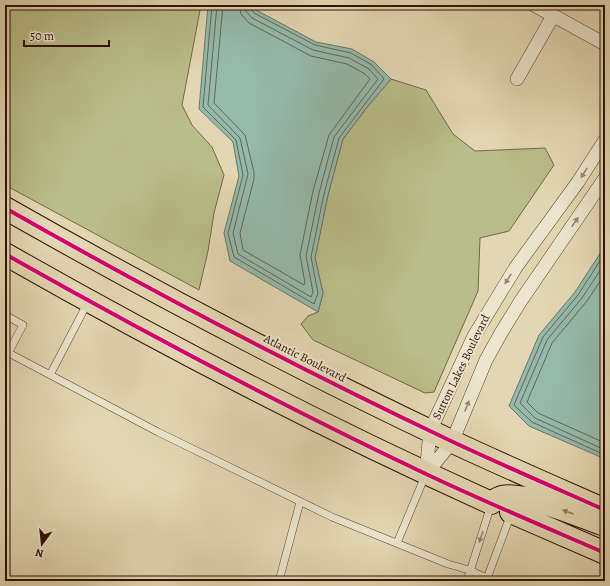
<svg xmlns="http://www.w3.org/2000/svg" width="610" height="586" font-family="Alegreya,serif">
  <style>
    .green { fill: #b9bd89; stroke: #746746 }
    .water { fill: #95baac; stroke: #6c7668 }
    .lines { fill: none; stroke-linecap: round; stroke-linejoin: round }
    .shore { stroke: #626657; stroke-width: 1 }
    .service-casing { stroke: #5c422e; stroke-width: 8 }
    .minor-casing { stroke: #5c422e; stroke-width: 14 }
    .trunk-casing { stroke: #2f1102; stroke-width: 24 }
    .service { stroke: #ede5ce; stroke-width: 7 }
    .minor { stroke: #ede5ce; stroke-width: 13 }
    .trunk { stroke: #e3d7b3; stroke-width: 22 }
    .cycleway-casing { stroke: #ede5ce; stroke-width: 6 }
    .cycleway { stroke: #d6006c; stroke-width: 4 }
    .oneway { fill: #988672 }
    .oneway2 { fill: #927e63 }
    .labels { text-anchor: middle; stroke-width: 4; stroke-linejoin: round; paint-order: stroke }
    .street-label { font-size: 12px; fill: #2f1102; stroke: #ede5ce }
  </style>
  <rect width="100%" height="100%" fill="#e3d7b3"/>
  <filter id="stains"><feTurbulence type="fractalNoise" baseFrequency=".005" numOctaves="4"/><feColorMatrix values="0 0 0 0 .2 0 0 0 0 .09 0 0 0 0 .02 0 0 0 .5 -.17"/></filter>
  <radialGradient id="worn" r=".72"><stop offset=".6" stop-color="#630" stop-opacity="0"/><stop offset="1" stop-color="#630" stop-opacity=".3"/></radialGradient>
  <path class="green" d="M5,5H201L182,105L192,125L212,147L224,175L214,213L208,251L199,290L5,185Z
    M391,79L426,90L453,134L475,151L545,148L554,165L509,231L480,238L478,291L434,392L425,393L313,340L301,324L308,316L318,312L323,293L315,258L328,195L343,139L368,106Z"/>
  <path class="water" d="M208,5H253L256,10L316,42L352,49L374,62L391,79L368,106L343,139L328,195L315,258L323,293L318,312L230,261L224,233L239,176L233,142L199,109Z
    M605,246V459L529,426L509,406L539,335L575,292Z"/>
  <g class="lines">
    <path class="shore" d="M212,5L203,107L236,140L243,175L228,233L234,257L314,304L318,293L311,257L324,194L339,138L384,79L372,65L351,53L315,45L254,13L250,8V5
      M217,5L208,105L240,138L248,174L233,233L238,254L311,297L313,292L306,256L319,193L334,137L378,79L369,69L349,58L313,50L252,18L246,11L245,5
      M223,5L214,103L245,135L254,172V179L240,233L243,250L304,285L305,283L300,255L313,191L329,135L370,79L365,74L347,64L311,56L249,23L241,14L239,5
      M605,253L578,295L543,337L514,405L532,422L605,455
      M605,263L582,298L547,340L520,403L535,418L605,450
      M605,274L587,301L552,343L527,402L538,413L605,443"/>
    <g class="service-casing">
      <path id="service" d="M5,315L23,325L5,359
        M5,351L158,432L332,517L448,564L469,570L493,581
        M50,375L88,302
        M397,543L425,476
        M279,581L300,502
        M467,581L491,505
        M486,581L511,514"/>
    </g>
    <g class="minor-casing">
      <path id="minor" d="M534,5L605,44
        M517,79L553,16
        M426,474L430,431L474,336L516,267L578,182L605,140
        M426,474L452,442L486,360L501,333L520,302L605,178"/>
    </g>
    <g class="trunk-casing">
      <path id="trunk" d="M5,208C151,291 299,369 451,441C502,465 553,487 605,510
        M5,254C163,344 325,428 491,503C494,501 498,498 502,497C525,492 579,516 602,524H605
        M511,512L605,553"/>
    </g>
    <use href="#service" class="service"/>
    <use href="#minor" class="minor"/>
    <use href="#trunk" class="trunk"/>
    <g class="cycleway-casing">
      <path id="cycleway" d="M5,208C151,291 299,369 451,441C502,465 553,487 605,510
        M5,254C143,332 283,406 426,474C485,502 545,527 605,553"/>
    </g>
    <use href="#cycleway" class="cycleway"/>
  </g>
  <defs><path id="oneway-solid" d="M-6-.8H1V-3.2L6.5 0L1 3.2V.8H-6Z"/></defs>
  <g class="oneway">
    <use href="#oneway-solid" transform="translate(584 173) rotate(122)"/>
    <use href="#oneway-solid" transform="translate(575 222) rotate(-55)"/>
    <use href="#oneway-solid" transform="translate(508 279) rotate(122)"/>
    <use href="#oneway-solid" transform="translate(467 406) rotate(-68)"/>
    <use href="#oneway-solid" transform="translate(481 537) rotate(108)"/>
  </g>
  <use class="oneway2" href="#oneway-solid" transform="translate(568 512) rotate(-160)"/>
  <g class="labels">
    <g class="street-label">
      <text transform="translate(305 358) rotate(27)" y="4">Atlantic Boulevard</text>
      <text transform="translate(461 367) rotate(-64)" y="4">Sutton Lakes Boulevard</text>
    </g>
  </g>
  <rect width="610" height="586" fill="none" stroke="#e3d7b3" stroke-width="20"/>
  <rect x="6" y="6" width="598" height="574" fill="none" stroke="#2f1102" stroke-width="2"/>
  <rect x="10" y="10" width="590" height="566" fill="none" stroke="#2f1102"/>
  <g transform="translate(42 544) rotate(195)" stroke="#ede5ce" stroke-width="3" paint-order="stroke">
  <path d="M0-3L7 15L0 10L-7 15Z" fill="#2f1102"/>
  <text y="-6" font-size="11" font-weight="bold" text-anchor="middle" fill="#2f1102">N</text>
  </g>
  <path d="M24 40v6h85v-6" fill="none" stroke="#2f1102" stroke-width="2"/>
  <text x="30" y="40" font-size="12" fill="#2f1102" stroke="#ede5ce" stroke-width="3" paint-order="stroke">50 m</text>
  <rect width="100%" height="100%" filter="url(#stains)"/>
  <rect width="100%" height="100%" fill="url(#worn)"/>
</svg>
